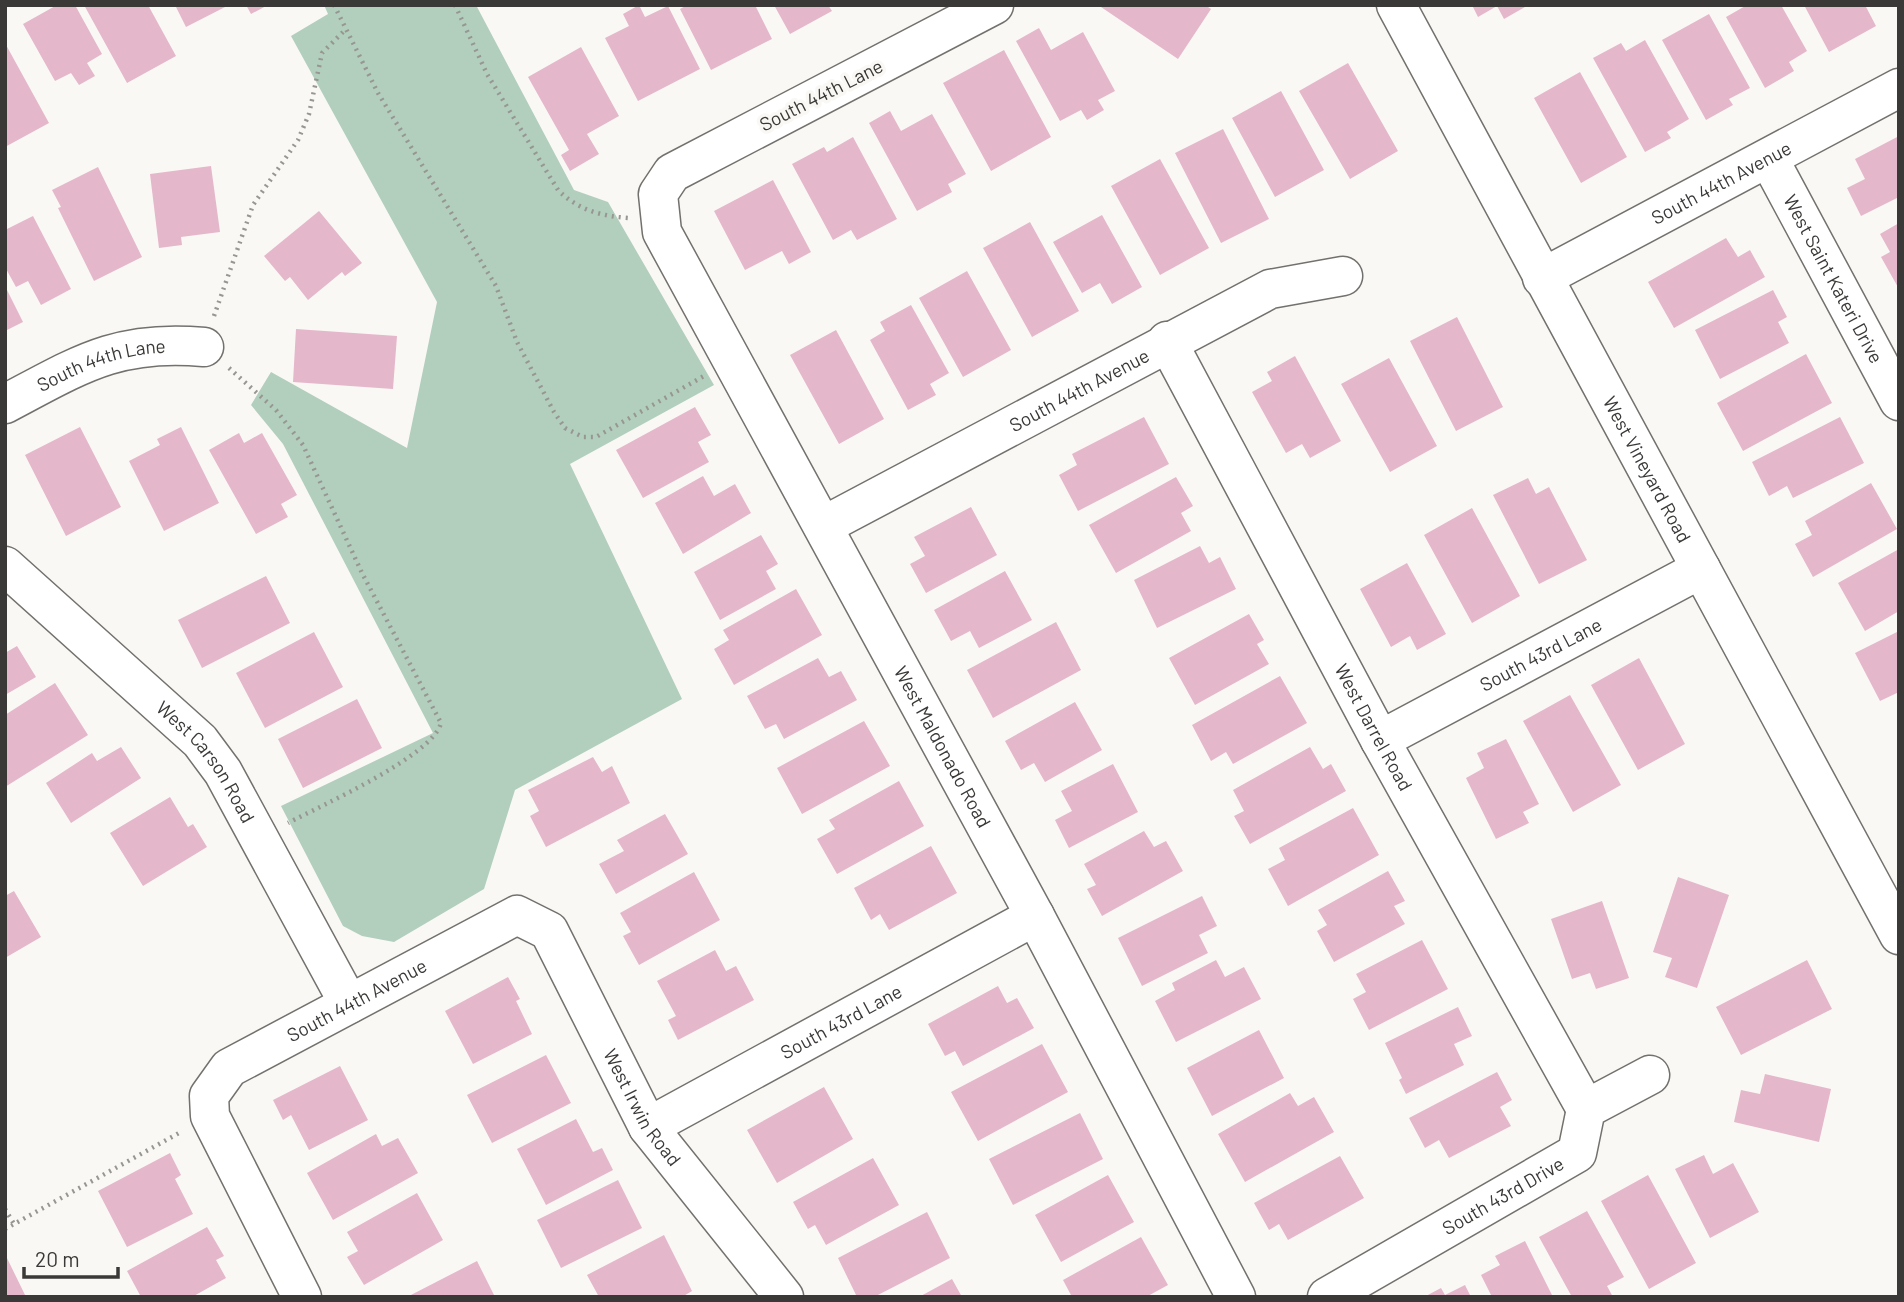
<svg xmlns="http://www.w3.org/2000/svg" width="1904" height="1302" font-family="Barlow,sans-serif">
  <style>
    .green { fill: #b2cfbd }
    .building { fill: #e5b7cb }
    .lines { fill: none; stroke-linecap: round; stroke-linejoin: round }
    .minor-casing { stroke: #73716d; stroke-width: 41 }
    .path { stroke: #979693; stroke-width: 4.5; stroke-dasharray: 2 5; stroke-linecap: butt }
    .minor { stroke: #fff; stroke-width: 38 }
    .labels { text-anchor: middle; stroke-width: 7; stroke-linejoin: round; paint-order: stroke }
    .street-label { font-size: 19px; fill: #3a3937; stroke: #faf8f4 }
  </style>
  <rect width="100%" height="100%" fill="#faf8f4"/>
  <path class="green" d="M324,5H476L574,190L608,202L714,385L570,464L682,699L515,790L484,889L394,942L362,936L343,926L281,806L433,733L283,444L251,405L271,372L407,448L437,302L291,36L328,14Z"/>
  <path class="building" d="M57,5H75L102,54L87,63L95,76L79,85L71,73L55,81L23,24Z
    M84,5H148L176,56L127,83Z
    M175,5H229L186,27Z
    M246,5H268L251,14Z
    M639,5L645,17L668,6L700,69L638,101L605,38L629,26L623,14Z
    M687,5H755L772,39L711,70L680,9Z
    M774,5H828L832,11L790,34Z
    M1098,5H1205L1211,9L1178,59Z
    M1472,5H1523L1525,7L1504,19L1497,6L1478,17Z
    M1747,5H1781L1807,51L1789,62L1794,71L1765,88L1726,17Z
    M1804,5H1865L1876,26L1829,52Z
    M1709,14L1750,88L1729,99L1733,105L1706,120L1662,40Z
    M1039,28L1051,50L1083,32L1115,91L1098,100L1104,110L1087,120L1081,110L1060,121L1016,41Z
    M1645,40L1689,119L1667,132L1671,138L1645,152L1593,58L1621,43L1626,51Z
    M5,43L49,123L5,147Z
    M581,47L619,116L587,134L599,154L570,171L561,155L569,150L528,77Z
    M1004,50L1051,137L991,171L943,83Z
    M1348,63L1398,151L1350,179L1299,91Z
    M1580,72L1627,157L1581,183L1534,98Z
    M1281,91L1324,170L1275,197L1232,118Z
    M890,111L901,131L932,114L966,174L948,184L952,192L917,211L869,123Z
    M1223,129L1269,219L1221,243L1175,153Z
    M1899,136V197L1861,216L1847,188L1865,179L1855,159Z
    M853,137L897,219L857,240L851,230L833,240L792,164L824,147L827,152Z
    M1160,159L1209,248L1160,275L1111,186Z
    M211,166L220,232L181,237L182,245L159,248L150,174Z
    M98,167L142,257L94,281L58,208L61,207L52,190Z
    M773,180L811,252L789,264L782,251L745,270L714,211Z
    M319,211L362,263L345,276L342,272L308,300L290,277L285,281L264,256Z
    M1102,215L1142,287L1112,304L1100,283L1082,293L1053,242Z
    M33,216L71,289L41,305L28,281L16,287L5,267V230Z
    M1030,222L1079,311L1032,337L983,248Z
    M1899,223V289L1881,257L1890,252L1880,234Z
    M1726,238L1738,257L1750,250L1765,277L1674,328L1648,282Z
    M967,271L1011,350L963,377L919,298Z
    M5,286L23,322L5,331Z
    M1773,290L1787,317L1778,322L1789,343L1720,379L1695,330Z
    M911,305L949,373L930,384L936,395L908,410L870,340L885,331L880,322Z
    M1457,317L1503,407L1456,431L1410,341Z
    M296,329L397,336L393,389L293,382Z
    M836,330L884,419L839,444L790,355Z
    M1806,354L1832,403L1743,451L1717,403Z
    M1295,356L1341,441L1310,458L1302,444L1286,453L1252,392L1272,381L1267,372Z
    M1389,358L1437,446L1390,472L1341,384Z
    M695,407L711,435L698,442L709,462L643,498L616,450Z
    M1144,417L1169,464L1078,511L1059,475L1077,465L1072,454Z
    M1840,417L1864,463L1793,498L1787,486L1769,496L1752,462Z
    M80,427L121,507L66,536L25,455Z
    M181,427L219,503L164,531L129,461L160,445L157,439Z
    M239,433L244,443L262,433L297,495L281,504L288,517L256,534L209,450Z
    M703,476L714,496L735,484L751,513L683,554L655,503Z
    M1176,477L1193,506L1181,513L1191,531L1116,573L1089,525Z
    M1528,478L1536,494L1549,487L1587,560L1539,584L1493,495Z
    M1871,483L1897,529L1813,577L1795,544L1812,535L1805,521Z
    M971,507L997,555L926,593L910,564L925,556L914,537Z
    M1472,508L1520,596L1472,623L1424,535Z
    M761,535L778,564L766,571L776,589L720,620L694,572Z
    M1200,546L1209,563L1220,557L1236,589L1157,628L1134,580Z
    M1899,549V611L1865,631L1838,583Z
    M1407,563L1446,634L1417,650L1410,636L1391,647L1360,589Z
    M1005,571L1032,620L979,648L970,631L951,641L934,610Z
    M266,576L290,623L202,668L178,620Z
    M796,589L822,635L734,685L714,649L729,640L723,630Z
    M1249,614L1264,640L1257,644L1269,664L1195,705L1169,658Z
    M1056,622L1081,670L993,718L967,670Z
    M1899,631V692L1880,701L1855,653Z
    M314,632L343,687L265,728L236,673Z
    M17,646L36,677L5,695V653Z
    M818,658L829,677L841,671L857,700L784,739L776,724L765,729L747,696Z
    M1639,658L1685,744L1638,770L1591,685Z
    M1280,676L1307,723L1233,764L1226,752L1211,761L1192,725Z
    M55,683L88,735L5,787V715Z
    M1570,695L1621,785L1573,812L1523,721Z
    M357,699L382,748L303,788L278,739Z
    M1075,702L1102,750L1045,782L1034,763L1021,770L1005,741Z
    M864,721L890,766L802,814L777,768Z
    M1506,739L1539,804L1523,812L1529,823L1496,839L1466,778L1484,768L1477,753Z
    M121,747L141,778L71,823L46,783L92,753L97,761Z
    M1310,747L1323,769L1331,764L1346,791L1250,844L1234,816L1244,811L1233,790Z
    M593,757L602,772L612,766L630,803L546,847L530,816L539,811L528,790Z
    M1113,764L1138,812L1069,848L1055,820L1072,811L1061,791Z
    M899,781L924,826L837,874L817,839L835,829L829,820Z
    M170,797L188,827L193,824L207,847L143,886L110,833Z
    M1353,808L1379,855L1288,906L1268,869L1285,860L1279,848Z
    M665,814L688,854L616,894L599,864L624,851L617,840Z
    M1144,831L1154,847L1166,841L1183,871L1102,916L1087,889L1096,885L1084,864Z
    M931,846L957,893L889,930L880,914L871,920L854,888Z
    M1388,871L1405,901L1394,906L1405,924L1334,962L1317,931L1327,925L1318,910Z
    M694,872L720,920L639,965L623,936L631,932L620,913Z
    M1678,877L1729,895L1697,988L1665,977L1672,958L1653,952Z
    M14,891L41,937L5,958V896Z
    M1202,896L1217,926L1199,935L1208,953L1142,986L1118,938Z
    M1602,901L1629,978L1596,989L1590,973L1572,979L1551,919Z
    M1422,940L1448,989L1369,1030L1353,999L1366,992L1356,974Z
    M715,950L726,971L736,966L754,1000L678,1040L668,1020L676,1016L657,981Z
    M1216,960L1225,977L1244,967L1261,999L1176,1042L1155,1001L1175,990L1172,983Z
    M1807,960L1832,1009L1741,1055L1716,1007Z
    M508,977L520,999L516,1001L532,1034L473,1064L445,1011Z
    M998,986L1007,1003L1017,998L1034,1028L963,1066L955,1051L945,1056L928,1024Z
    M1458,1007L1472,1036L1454,1044L1464,1065L1406,1094L1399,1080L1402,1078L1385,1043Z
    M1259,1030L1284,1078L1212,1116L1187,1068Z
    M1042,1044L1068,1092L978,1141L951,1092Z
    M546,1055L571,1103L492,1143L467,1095Z
    M340,1066L368,1120L309,1150L291,1115L283,1120L273,1100Z
    M1497,1072L1512,1100L1500,1107L1511,1126L1449,1158L1439,1140L1425,1148L1409,1118Z
    M1765,1074L1831,1089L1819,1142L1734,1122L1741,1090L1760,1094Z
    M824,1087L853,1139L777,1183L747,1130Z
    M1290,1093L1298,1106L1314,1097L1334,1132L1245,1182L1218,1134Z
    M1080,1113L1103,1159L1013,1205L989,1159Z
    M576,1119L593,1152L602,1148L613,1170L546,1205L517,1149Z
    M376,1134L382,1146L398,1138L418,1173L333,1220L307,1173Z
    M170,1153L181,1175L175,1179L193,1214L127,1247L98,1191Z
    M1704,1155L1713,1174L1733,1163L1759,1212L1710,1238L1675,1169Z
    M1340,1156L1364,1198L1288,1240L1279,1224L1269,1230L1254,1203Z
    M873,1158L899,1205L826,1245L815,1225L808,1229L793,1202Z
    M1108,1175L1134,1222L1061,1262L1035,1215Z
    M1648,1175L1696,1263L1649,1289L1601,1201Z
    M618,1180L642,1228L561,1268L537,1220Z
    M417,1193L443,1240L364,1285L347,1257L358,1251L347,1232Z
    M1587,1211L1624,1277L1607,1286L1613,1297H1572L1539,1237Z
    M927,1212L950,1258L874,1297H857L838,1258Z
    M207,1227L224,1256L216,1260L226,1278L192,1297H141L127,1271Z
    M664,1235L692,1291L682,1297H599L587,1275Z
    M1141,1237L1168,1285L1146,1297H1072L1063,1280Z
    M1525,1241L1553,1297H1492L1481,1275L1500,1265L1495,1256Z
    M5,1254L26,1297H5Z
    M477,1261L495,1297H407Z
    M952,1279L962,1297H919Z
    M1465,1285L1471,1297H1424L1441,1288L1445,1295Z"/>
  <g class="lines">
    <g class="minor-casing">
      <g id="minor">
        <path id="s1" d="M994,5L672,173L658,194L662,232L1035,916L1236,1297"/>
        <path id="s2" d="M1396,5L1899,935"/>
        <path id="s3" d="M1769,159L1899,401"/>
        <path id="s4" d="M1542,278L1899,88"/>
        <path id="s5" d="M1167,341L1380,740L1586,1109"/>
        <path id="s6" d="M5,404C79,365 117,339 204,347"/>
        <path id="s7" d="M823,526L1270,289L1343,276"/>
        <path id="s8" d="M5,566L200,741L223,772L349,1004"/>
        <path id="s9" d="M1380,740L1701,569"/>
        <path id="s10" d="M648,1127L1035,916"/>
        <path id="s11" d="M302,1297L210,1116L209,1096L229,1068L517,915L549,931L648,1127L784,1297"/>
        <path id="s12" d="M1327,1297L1577,1153L1586,1109L1650,1075"/>
      </g>
    </g>
    <path class="path" d="M334,5L378,93L496,286L517,342L554,412L565,428L583,437H596L704,376
      M455,5L487,74L558,190C578,210 601,216 628,218
      M214,316L253,205L298,140L309,114L322,53L346,29
      M229,368L276,410L303,445L362,573L441,723C433,756 320,806 288,823
      M5,1209L14,1224
      M5,1229L179,1133"/>
    <use href="#minor" class="minor"/>
  </g>
  <g class="labels">
    <g class="street-label">
      <text transform="translate(821 95) rotate(-27)" y="7">South 44th Lane</text>
      <text dy="7" stroke="none"><textPath href="#s4" startOffset="203">South 44th Avenue</textPath></text>
      <text dy="7" stroke="none"><textPath href="#s3" startOffset="136">West Saint Kateri Drive</textPath></text>
      <text dy="7" stroke="none"><textPath href="#s6" startOffset="105">South 44th Lane</textPath></text>
      <text dy="7" stroke="none"><textPath href="#s7" startOffset="290">South 44th Avenue</textPath></text>
      <text dy="7" stroke="none"><textPath href="#s2" startOffset="528">West Vineyard Road</textPath></text>
      <text dy="7" stroke="none"><textPath href="#s9" startOffset="182">South 43rd Lane</textPath></text>
      <text dy="7" stroke="none"><textPath href="#s5" startOffset="438">West Darrel Road</textPath></text>
      <text dy="7" stroke="none"><textPath href="#s1" startOffset="1013">West Maldonado Road</textPath></text>
      <text dy="7" stroke="none"><textPath href="#s8" startOffset="282">West Carson Road</textPath></text>
      <text dy="7" stroke="none"><textPath href="#s11" startOffset="402">South 44th Avenue</textPath></text>
      <text dy="7" stroke="none"><textPath href="#s10" startOffset="220">South 43rd Lane</textPath></text>
      <text dy="7" stroke="none"><textPath href="#s11" startOffset="819">West Irwin Road</textPath></text>
      <text dy="7" stroke="none"><textPath href="#s12" startOffset="203">South 43rd Drive</textPath></text>
    </g>
  </g>
  <rect width="1904" height="1302" fill="none" stroke="#3a3937" stroke-width="14"/>
  <path d="M24 1267v10h94v-10" fill="none" stroke="#3a3937" stroke-width="3.5"/>
  <text x="35" y="1267" font-size="21" fill="#3a3937" stroke="#faf8f4" stroke-width="5" paint-order="stroke">20 m</text>
</svg>
